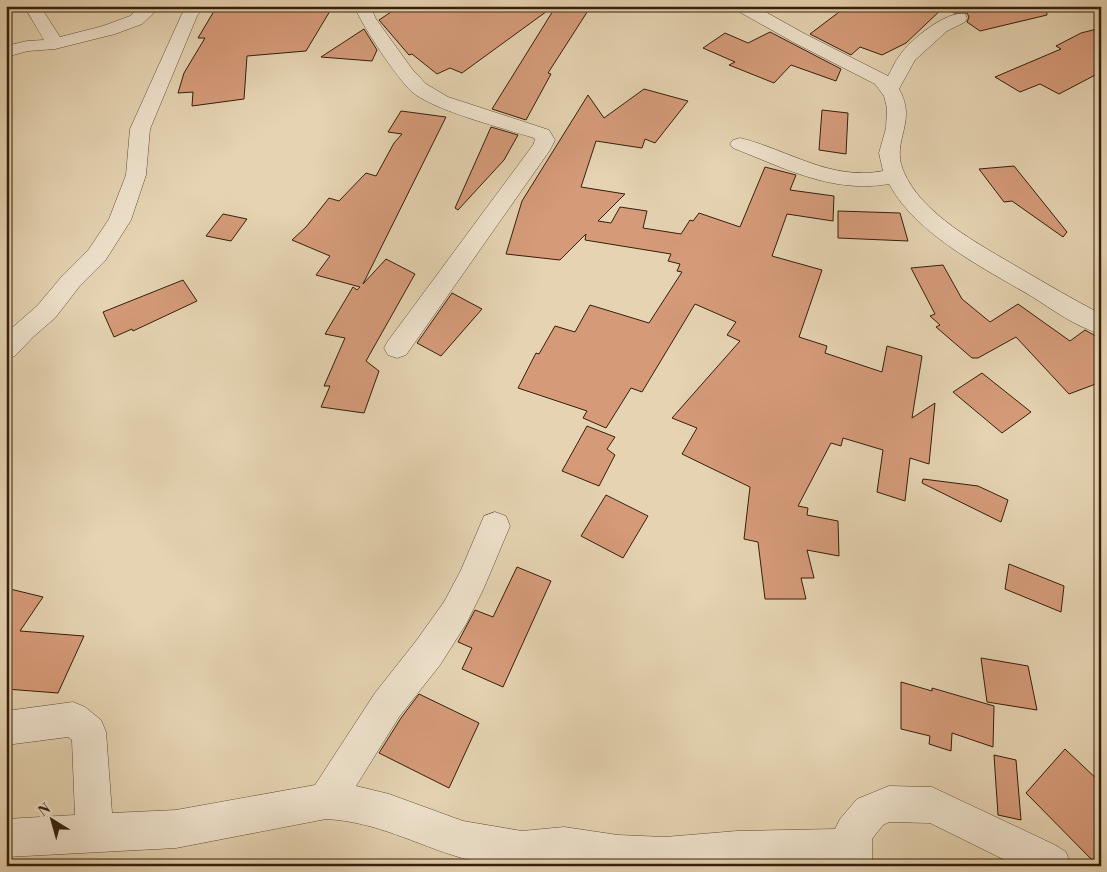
<svg xmlns="http://www.w3.org/2000/svg" width="1107" height="872" font-family="'Libre Bodoni',serif">
  <style>
    .building { fill: #d59b79; stroke: #351f0a }
    .lines { fill: none; stroke-linecap: round; stroke-linejoin: round }
    .minor-casing { stroke: #614c34; stroke-width: 1 }
    .minor { fill: #eee2cc; fill-rule: evenodd }
  </style>
  <rect width="100%" height="100%" fill="#e5d3b1"/>
  <filter id="stains"><feTurbulence type="fractalNoise" baseFrequency=".004" numOctaves="4"/><feColorMatrix values="0 0 0 0 .2 0 0 0 0 .09 0 0 0 0 .02 0 0 0 .5 -.17"/></filter>
  <radialGradient id="worn" r=".72"><stop offset=".6" stop-color="#630" stop-opacity="0"/><stop offset="1" stop-color="#630" stop-opacity=".3"/></radialGradient>
  <path class="building" d="M217,6H333L306,51L247,56L244,99L192,106L193,92L178,93L184,73L205,38H198Z
    M400,6H554L462,73L450,68L437,74L412,54L409,55L379,20Z
    M556,6H591L548,73L551,74L526,120L492,109Z
    M847,6H1046L1047,15L980,31L967,22L969,17L967,13H954L945,6L906,43L882,55L860,47L851,55L810,34Z
    M1101,28V72L1059,94L1040,84L1020,92L995,77L1061,49L1056,46L1081,33Z
    M364,29L377,50L372,61L321,57Z
    M770,32L841,69L836,81L791,65L774,83L729,65L735,62L703,48L725,33L748,43Z
    M644,89L688,101L655,143L645,139L642,148L596,141L581,187L625,194L598,221L611,223L620,207L647,211L643,228L681,234L690,220L693,221L699,213L740,227L765,167L796,175L790,190L834,196L833,221L787,214L772,256L822,270L799,337L827,346L825,353L882,372L887,346L922,356L912,418L935,403L929,464L910,458L905,501L877,492L883,450L843,438L841,446L831,443L798,506L808,508L807,515L838,521L839,556L807,550L814,578H801L806,599H765L758,542L744,539L750,487L682,454L697,428L672,418L740,341L727,335L736,322L695,304L642,392L631,388L606,428L583,418L587,411L518,388L536,353L539,354L555,326L575,332L590,305L649,323L682,272L677,271L680,264L668,261L671,254L585,240L586,234L560,260L506,254L522,201L588,95L604,118Z
    M822,110L848,113L846,154L819,150Z
    M401,111L446,117L363,284L386,259L415,274L366,361L379,371L364,413L321,407L330,386H324L345,338L325,334L353,287L357,290L360,287L316,275L330,256L292,240L306,227L329,198L339,201L366,173L376,176L394,143L402,134L388,132Z
    M491,127L518,135L504,160L458,210L455,208Z
    M1014,166L1067,232L1063,237L1012,201L1004,202L979,169Z
    M838,211L900,213L908,241L838,238Z
    M223,214L247,219L231,241L206,236Z
    M943,265L962,299L990,322L1018,304L1070,341L1085,330L1101,339V382L1069,394L1016,337L978,358H972L936,327L940,325L930,316L935,314L911,268Z
    M183,280L197,301L133,331L132,329L114,337L103,312Z
    M452,293L482,309L441,356L417,343Z
    M982,373L1031,412L1002,433L953,392Z
    M587,426L615,437L607,449L615,455L599,486L562,471Z
    M923,479L978,486L1008,500L1001,522L922,483Z
    M606,495L648,516L623,558L581,536Z
    M1009,564L1064,586L1061,612L1005,589Z
    M517,567L551,581L503,687L462,669L472,648L458,642L475,610L493,617Z
    M6,588L43,597L20,631L84,636L58,693L6,689Z
    M981,658L1028,666L1037,710L987,702Z
    M901,682L932,691V688L994,706L993,747L952,733L951,751L929,744L930,736L901,729Z
    M419,694L479,723L449,788L379,753L401,718Z
    M1065,749L1101,783V866H1098L1026,793Z
    M994,755L1016,760L1021,820L998,815Z"/>
  <g class="lines">
    <g class="minor-casing">
      <path id="minor" d="M24,6H40L60,37L103,26L130,16L142,6H161L142,24L115,34L55,49L28,51L6,57V46L27,41L44,40Z
        M187,6H204L197,16L150,129L146,175L131,220L105,261L79,287L55,318L33,337L15,356L6,359V333L37,306L63,275L89,249L109,219L126,175L130,129L181,16Z
        M354,6H370L376,19L412,69L426,84L448,97L549,130L555,140L550,150L406,355L397,358L388,355L384,348L388,341L533,145L535,140L534,138C503,128 435,111 412,92C396,77 363,27 354,6Z
        M734,6H755L805,34L888,76C892,69 895,61 900,55C910,40 947,10 965,14L967,18L965,22L947,31L915,60L899,89C918,122 891,140 903,170C921,215 981,245 1021,269C1047,284 1074,300 1101,314V334C1076,327 1053,310 1031,296C983,268 916,234 889,184C833,194 784,168 733,148L730,144L733,140L740,138C789,150 830,181 883,171L879,153L886,128L887,108L884,96L875,84L793,42L736,10Z
        M495,512L506,516L510,526L483,590L466,624L440,665L399,717L356,786L389,794L463,821L522,831L564,827L618,835L665,837L737,831L835,829L840,819L857,799L889,786L932,787L1055,845L1066,852L1071,866H1017L930,823L889,822L883,825L872,839V866H503C490,863 475,862 462,858C414,844 378,822 326,819L176,848L6,857V819L75,815L72,740L68,737L6,745V711L73,702L85,707L101,720L106,732L112,813L176,810L315,785L375,693L416,641L444,602L461,570L484,516Z"/>
    </g>
    <use href="#minor" class="minor"/>
  </g>
  <rect width="1107" height="872" fill="none" stroke="#e5d3b1" stroke-width="25"/>
  <rect x="8" y="8" width="1092" height="857" fill="none" stroke="#351f0a" stroke-width="2.5"/>
  <rect x="12" y="12" width="1082" height="847" fill="none" stroke="#351f0a"/>
  <g transform="translate(52 820) rotate(323)" stroke="#eee2cc" stroke-width="4" paint-order="stroke">
  <path d="M0-4L9 19L0 12L-9 19Z" fill="#351f0a"/>
  <text y="-8" font-size="14" font-weight="bold" text-anchor="middle" fill="#351f0a">N</text>
  </g>
  <rect width="100%" height="100%" filter="url(#stains)"/>
  <rect width="100%" height="100%" fill="url(#worn)"/>
</svg>
